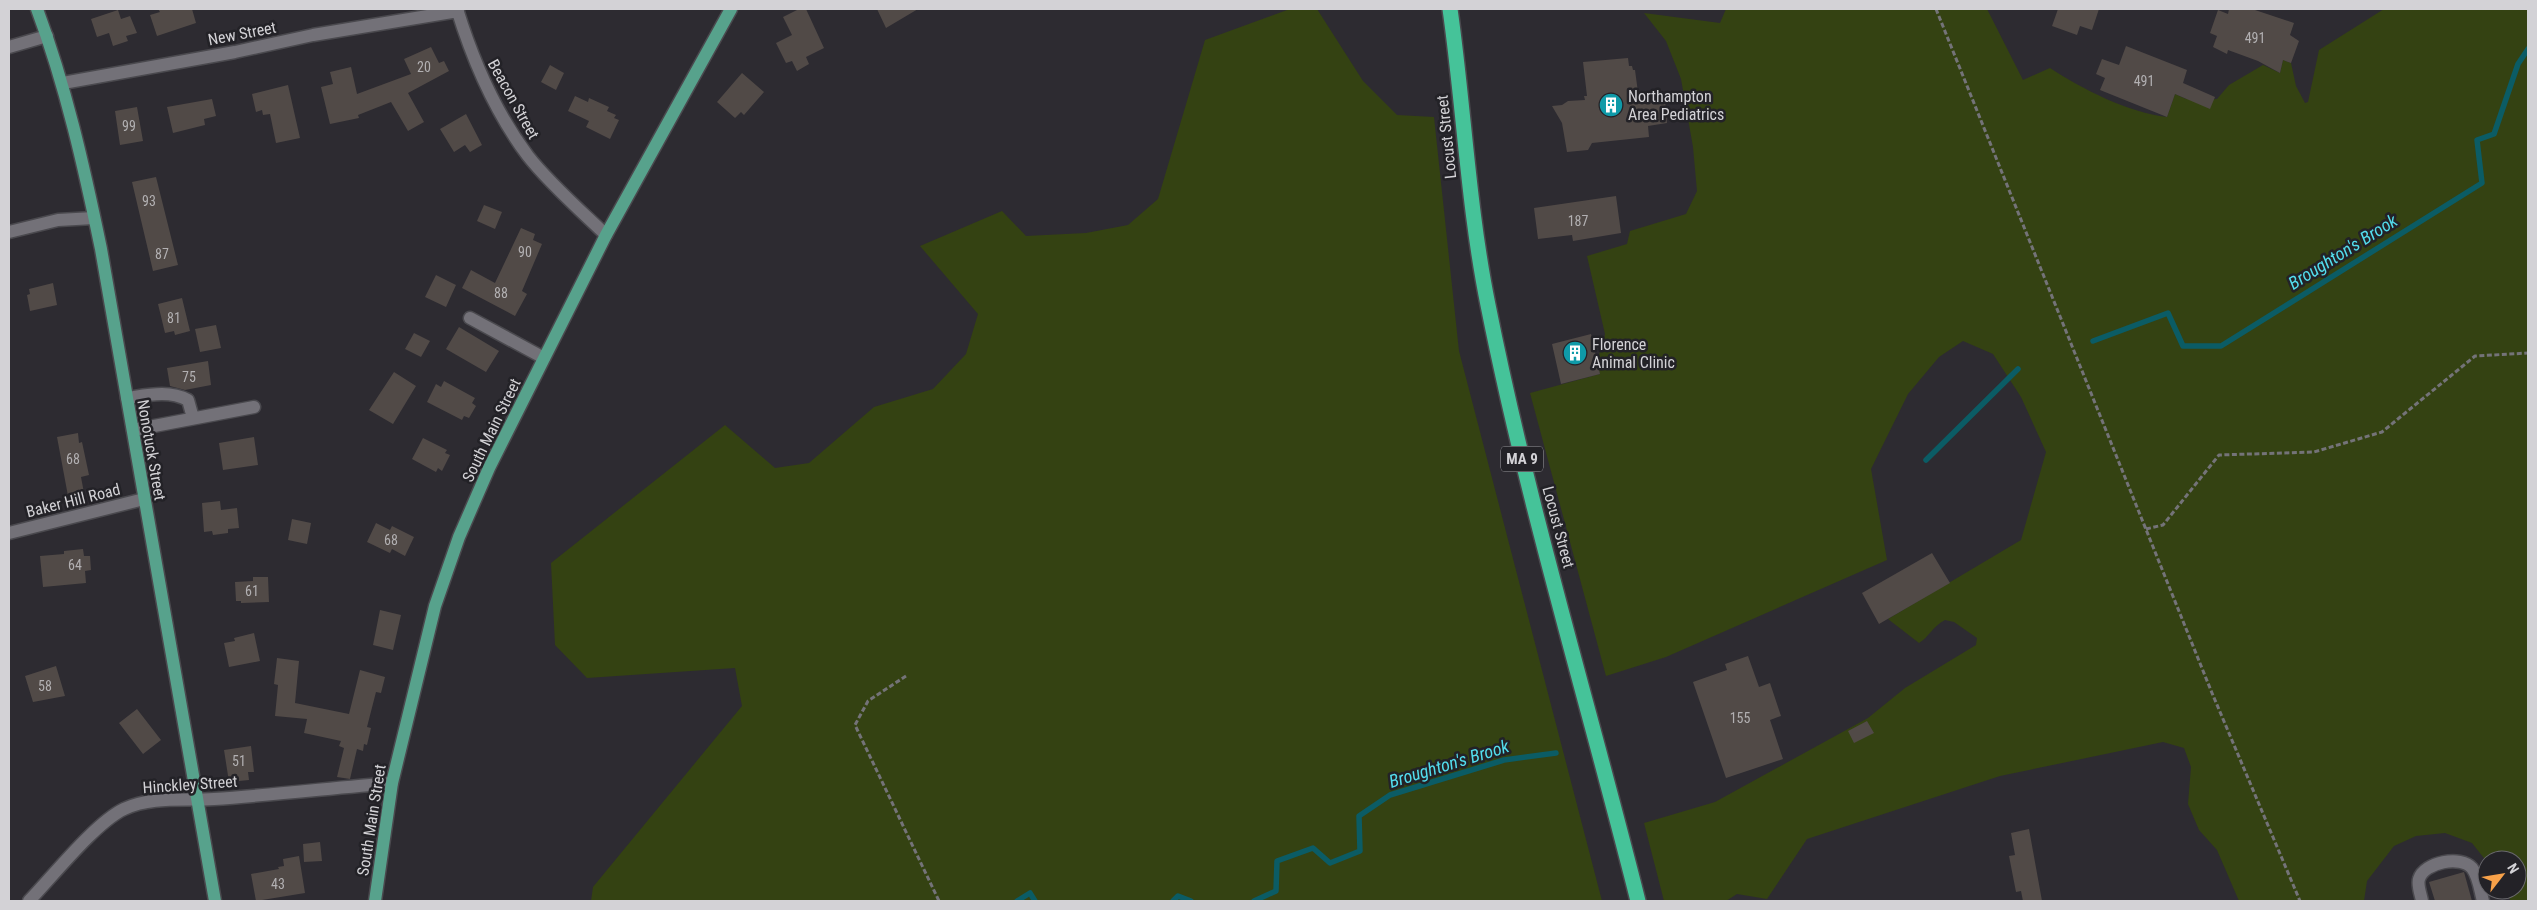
<svg xmlns="http://www.w3.org/2000/svg" width="2537" height="910" font-family="'Roboto Condensed',sans-serif">
  <style>
    .green { fill: #344212 }
    .lines { fill: none; stroke-linecap: round; stroke-linejoin: round }
    .stream { stroke: #0b5c65; stroke-width: 5.5 }
    .building { fill: #514a47 }
    .minor-casing { stroke: #4a494e; stroke-width: 15 }
    .major-casing { stroke: #4a494e; stroke-width: 15 }
    .highway-casing { stroke: #4a494e; stroke-width: 18 }
    .path { stroke: #747378; stroke-width: 3; stroke-dasharray: 5 2.5; stroke-linecap: butt }
    .minor { stroke: #737178; stroke-width: 12 }
    .major { stroke: #57a28c; stroke-width: 12 }
    .highway { stroke: #45c399; stroke-width: 15 }
    .labels { text-anchor: middle; stroke-width: 5; stroke-linejoin: round; paint-order: stroke }
    .number-label { font-size: 14px; fill: #b2b0b2 }
    .shield { fill: #232227; stroke: #9e9da2; stroke-width: 1 }
    .shield-label { font-size: 15px; font-weight: bold; fill: #d3d2d6 }
    .street-label { font-size: 16px; fill: #d3d2d6; stroke: #232227 }
    .poi-label { font-size: 16px; fill: #d3d2d6; stroke: #232227; text-anchor: start }
    .water-label { font-size: 18px; font-style: italic; fill: #53dded; stroke: #232227 }
  </style>
  <rect width="100%" height="100%" fill="#2d2b31"/>
  <path class="green" d="M1290,9H1317L1363,81L1397,115L1434,117L1459,351L1602,901H591L593,887L742,706L735,668L587,678L555,645L551,563L725,425L775,468L809,463L874,407L933,389L966,354L978,314L920,246L1002,211L1026,236L1086,233L1128,225L1158,199L1205,40Z
    M1726,9H1987L2023,80L2050,68C2082,89 2129,113 2167,117L2175,94L2186,99L2187,96L2203,100L2217,99L2229,85L2263,65L2280,73L2283,60L2291,63L2296,86L2305,103L2308,102L2319,50L2384,9H2528V901H2511L2504,890H2517V860L2487,862L2472,843L2445,833L2416,836L2394,846L2367,881L2364,901H2239L2217,850L2199,830L2188,804L2191,767L2184,748L2163,742L2000,776L1807,839L1767,899L1737,894L1726,901H1664L1644,823L1715,802L1868,718L1905,688L1976,645L1977,638L1954,622L1945,620C1933,626 1928,638 1919,643L1888,619L2021,540L2046,452L2021,397L1993,354L1963,341L1939,357L1908,394L1871,469L1887,560L1666,657L1606,676L1530,393L1600,374L1597,362L1605,334L1587,256L1627,244L1630,231L1686,214L1697,191L1693,147L1681,79L1666,41L1644,13L1720,23Z"/>
  <g class="lines">
    <path class="stream" d="M2093,341L2168,313L2183,346H2221L2482,183L2477,140L2494,134L2518,64L2528,49
      M1926,460L2018,369
      M1017,901L1030,893L1035,901
      M1173,901L1178,896L1191,901
      M1254,901L1276,891L1277,861L1313,848L1330,863L1360,851L1359,816L1390,795L1504,760L1556,753"/>
  </g>
  <path class="building" d="M158,9H192L196,23L157,36L150,15L160,12Z
    M799,9H806L824,48L806,57L809,64L797,71L792,61L786,63L776,43L792,35L783,17Z
    M877,9H918L886,28Z
    M2058,9H2099L2092,30L2080,26L2077,35L2052,26Z
    M2229,9H2252L2294,23L2290,35L2299,41L2291,63L2283,60L2280,73L2258,61L2228,50L2227,54L2213,47L2217,36L2210,33L2218,10L2228,14Z
    M118,10L121,19L130,16L137,33L126,36L128,41L113,46L109,33L97,37L91,19Z
    M2126,46L2187,70L2183,83L2215,97L2210,109L2175,94L2167,117L2100,90L2105,78L2096,74L2102,59L2119,65Z
    M431,47L439,63L444,61L449,71L408,93L424,122L408,131L391,102L358,115L359,118L330,124L321,87L333,84L330,72L351,67L357,94L411,74L404,59Z
    M1628,58L1629,66H1632L1633,70H1635L1639,100L1665,99L1667,123L1648,126L1649,137L1592,143L1588,150L1567,152L1562,123L1552,106L1562,105L1568,101L1585,100L1584,96H1587L1583,62Z
    M550,65L564,73L556,90L541,82Z
    M742,73L764,92L744,115L741,112L735,118L717,102Z
    M288,85L300,138L276,143L270,114L263,115L262,110L256,112L252,94Z
    M575,96L588,102L589,98L609,107L607,111L616,115L614,118L619,120L610,139L586,127L589,121L568,111Z
    M212,99L216,116L204,119L205,125L173,133L167,107Z
    M137,107L143,141L120,145L115,111Z
    M466,114L482,145L470,152L465,145L454,152L440,129Z
    M156,177L178,265L153,271L132,182Z
    M1616,196L1621,233L1573,241L1572,235L1538,239L1534,208Z
    M484,205L502,212L495,229L477,221Z
    M521,228L535,234L533,240L542,244L522,291L527,294L515,316L462,288L471,270L495,283Z
    M436,275L456,285L446,307L425,297Z
    M53,283L57,305L30,311L27,295L30,294L29,289Z
    M182,298L190,331L175,335L174,331L165,333L158,304Z
    M216,325L221,348L200,352L195,329Z
    M459,327L499,351L486,372L446,349Z
    M414,333L430,341L421,357L405,349Z
    M1591,334L1600,374L1561,384L1552,344Z
    M208,361L211,385L185,390L170,386L167,368Z
    M394,372L416,386L393,424L369,410Z
    M444,381L475,398L472,403L476,406L469,418L464,416L462,420L427,402L436,384L441,387Z
    M78,433L79,443L82,442L89,475L81,477L84,493L68,496L57,437Z
    M254,437L258,465L223,470L219,443Z
    M423,438L447,450L445,453L450,455L442,471L438,468L436,472L412,459Z
    M220,501L221,510L237,508L239,528L228,529V533L213,535L212,531L204,532L202,503Z
    M292,519L311,523L307,544L288,540Z
    M376,523L390,530L392,526L414,537L405,556L392,549L390,553L367,542Z
    M83,549L84,556H90L91,570L85,571L86,583L43,587L40,556L64,554V551Z
    M1932,553L1950,583L1879,624L1862,593Z
    M253,577H268L269,602L241,603V601H236L235,582L253,581Z
    M380,610L401,615L393,650L373,645Z
    M254,633L260,661L229,667L224,643L235,641L234,638Z
    M1748,656L1759,687L1770,683L1781,716L1770,720L1783,759L1726,778L1693,682L1727,670L1725,664Z
    M277,658L299,661L295,703L349,714L360,670L385,677L381,693L376,692L367,727L371,728L367,745L364,744L363,751L357,749L350,779L337,777L344,748L339,746L341,741L304,733L307,719L275,716L278,685L274,684Z
    M56,666L65,696L33,702L25,676Z
    M137,709L161,740L143,754L119,723Z
    M1867,721L1874,733L1854,743L1848,731Z
    M251,746L254,772H248L249,780L229,782L224,750Z
    M2029,829L2042,901H2023L2021,891L2016,892L2009,856L2015,855L2011,833Z
    M320,842L322,861L304,862L303,844Z
    M299,856L305,893L256,901L251,874L279,869L278,867L284,866L283,859Z
    M2464,872L2472,901H2435L2429,882Z"/>
  <g class="lines">
    <g class="minor-casing">
      <path id="minor" d="M457,9C473,61 495,112 528,156C549,183 581,211 606,235
        M9,47L47,36
        M63,83L235,52L313,35L458,11
        M9,232L58,220L94,218
        M470,318L544,358
        M127,398C148,395 169,390 188,400L193,418
        M133,430L254,407
        M9,533L144,499
        M29,901C53,876 95,823 124,809C152,796 184,801 214,799C273,795 332,788 392,783
        M2422,901C2421,895 2417,885 2419,879C2424,862 2461,855 2472,868C2479,877 2480,891 2483,901"/>
    </g>
    <g class="major-casing">
      <path id="major" d="M37,9C66,87 84,167 101,249L215,901
        M375,901L392,783L435,606L459,537L489,468L606,235L731,9"/>
    </g>
    <g class="highway-casing">
      <path id="highway" d="M1450,9C1464,107 1468,207 1488,305C1528,506 1588,702 1638,901"/>
    </g>
    <path class="path" d="M1936,9L2212,693L2300,901
      M2146,529L2163,525L2219,455L2314,452L2382,432L2475,356L2528,353
      M906,676L868,701L855,725L939,901"/>
    <use href="#minor" class="minor"/>
    <use href="#major" class="major"/>
    <use href="#highway" class="highway"/>
  </g>
  <defs>
    <g id="building-disc" transform="scale(1.25)"><circle r="9.5" fill="#0f9aa8" stroke="#232227"/><path d="M-4-6H4V6H1V3H-1V6H-4ZM-2.5-4.3h1.7v1.8h-1.7ZM.8-4.3h1.7v1.8H.8ZM-2.5-1h1.7V.8h-1.7ZM.8-1h1.7V.8H.8Z" fill="#fff"/></g>
  </defs>
  <g fill-rule="evenodd">
    <use href="#building-disc" x="1611" y="105"/>
    <use href="#building-disc" x="1575" y="353"/>
  </g>
  <g class="labels">
    <g class="number-label">
      <text x="2255" y="43">491</text>
      <text x="424" y="72">20</text>
      <text x="2144" y="86">491</text>
      <text x="129" y="131">99</text>
      <text x="149" y="206">93</text>
      <text x="1578" y="226">187</text>
      <text x="525" y="257">90</text>
      <text x="162" y="259">87</text>
      <text x="501" y="298">88</text>
      <text x="174" y="323">81</text>
      <text x="189" y="382">75</text>
      <text x="73" y="464">68</text>
      <text x="391" y="545">68</text>
      <text x="75" y="570">64</text>
      <text x="252" y="596">61</text>
      <text x="45" y="691">58</text>
      <text x="1740" y="723">155</text>
      <text x="239" y="766">51</text>
      <text x="278" y="889">43</text>
    </g>
    <rect class="shield" x="1501" y="446.5" width="42" height="25" rx="4"/>
    <g class="shield-label">
      <text x="1522" y="464">MA 9</text>
    </g>
    <g class="street-label">
      <text transform="translate(242 33) rotate(-11)" y="6">New Street</text>
      <text transform="translate(514 99) rotate(61)" y="6">Beacon Street</text>
      <text transform="translate(1446 137) rotate(-96)" y="6">Locust Street</text>
      <text transform="translate(491 430) rotate(-64)" y="6">South Main Street</text>
      <text transform="translate(152 450) rotate(80)" y="6">Nonotuck Street</text>
      <text transform="translate(73 500) rotate(-14)" y="6">Baker Hill Road</text>
      <text transform="translate(1559 527) rotate(75)" y="6">Locust Street</text>
      <text transform="translate(190 784) rotate(-4)" y="6">Hinckley Street</text>
      <text transform="translate(371 820) rotate(-81)" y="6">South Main Street</text>
    </g>
    <g class="poi-label">
      <text x="1628" y="102">Northampton<tspan x="1628" dy="18">Area Pediatrics</tspan></text>
      <text x="1592" y="350">Florence<tspan x="1592" dy="18">Animal Clinic</tspan></text>
    </g>
    <g class="water-label">
      <text transform="translate(2343 252) rotate(-32)" y="6">Broughton's Brook</text>
      <text transform="translate(1449 764) rotate(-17)" y="6">Broughton's Brook</text>
    </g>
  </g>
  <rect width="2537" height="910" fill="none" stroke="#d3d2d6" stroke-width="20"/>
  <g transform="translate(2502 875) rotate(59)"><circle r="24" fill="#232227" stroke="#69686d"/>
  <path d="M0-4L9 19L0 12L-9 19Z" fill="#f7a149"/>
  <text y="-8" font-size="14" font-weight="bold" text-anchor="middle" fill="#d3d2d6">N</text>
  </g>
</svg>
